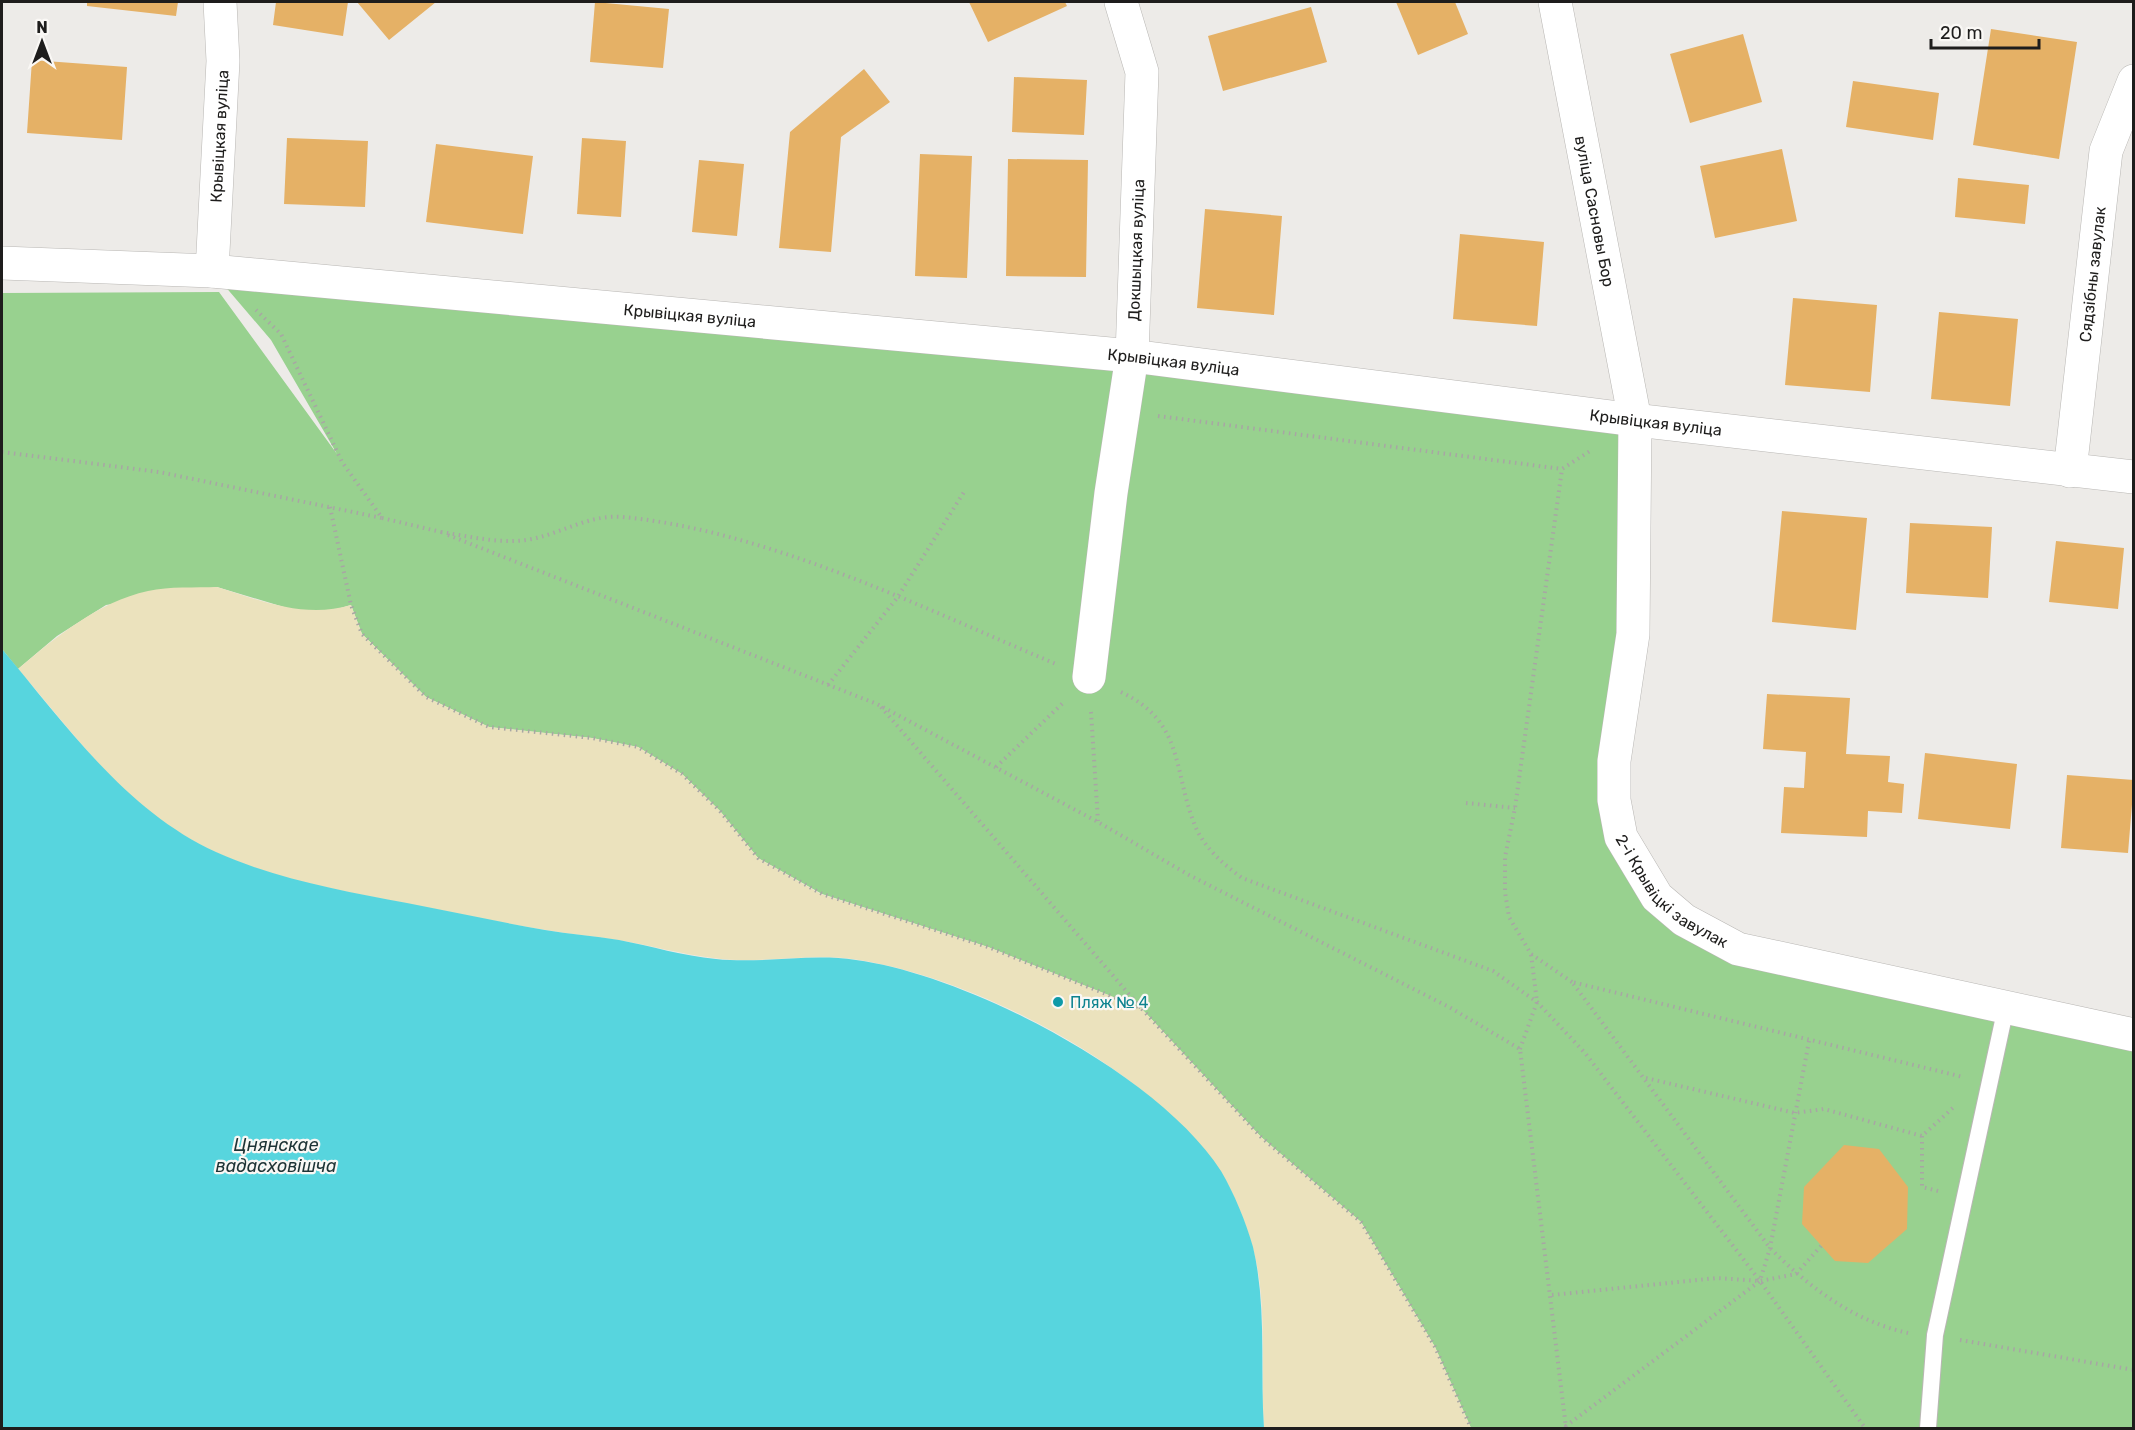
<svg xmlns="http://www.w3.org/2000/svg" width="2135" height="1430" font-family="Rubik,sans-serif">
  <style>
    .green { fill: #98d18f }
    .sand { fill: #ebe2bd }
    .water { fill: #57d5de }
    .building { fill: #e5b166 }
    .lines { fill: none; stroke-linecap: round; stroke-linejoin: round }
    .lane-casing { stroke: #b9b7b4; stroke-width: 18 }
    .street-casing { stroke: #b9b7b4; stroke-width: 34 }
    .path { stroke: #a8a6a4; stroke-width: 4; stroke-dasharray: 1.5 4.5; stroke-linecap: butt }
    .lane { stroke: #fff; stroke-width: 16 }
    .street { stroke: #fff; stroke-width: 33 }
    .culture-dot { fill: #0f9aa8; stroke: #faf8f5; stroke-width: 2 }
    .labels { text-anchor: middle; stroke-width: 4.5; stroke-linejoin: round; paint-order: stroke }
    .street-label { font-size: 16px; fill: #1e1d1c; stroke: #faf8f5 }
    .culture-label { font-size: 16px; fill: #0d838f; stroke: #faf8f5; text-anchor: start }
    .water-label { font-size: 18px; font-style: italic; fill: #1e3436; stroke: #faf8f5 }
  </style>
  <rect width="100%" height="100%" fill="#edebe8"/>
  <path class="green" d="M212,271L1635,420L1614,800L1684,920L2133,1035V1428H1471L1435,1347L1361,1222L1261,1137L1141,1008L988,947L822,894L758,858L720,811L682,774L638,747L592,738L489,727L426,697L362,634L351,605L330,611H297L217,587L106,605L57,636L18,669L2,649V293L219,292L337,454L271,340Z"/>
  <path class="sand" d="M217,587C262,601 305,619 351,605L362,634L426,697L489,727L592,738L638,747L682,774L720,811L758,858L821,894L988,947L1141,1008L1261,1137L1361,1222L1435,1347L1471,1428H1264C1260,1370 1269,1298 1251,1242C1243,1217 1233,1189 1218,1168C1147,1068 979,979 859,960C811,952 761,965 713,958C680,954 649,945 617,940C596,936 574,935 552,931C504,924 457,913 409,904C331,889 245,875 177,831C113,791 67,725 18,669C56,637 98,602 148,591C170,586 195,588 217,587Z"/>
  <path class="water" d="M2,649C64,723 126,811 216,852C276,879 343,891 407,903C453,912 499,922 545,930C569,934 594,936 619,940C651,946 683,956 716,959C763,964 810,953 856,960C968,975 1159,1074 1221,1171C1234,1193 1246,1222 1253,1247C1267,1306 1260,1369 1264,1428H2Z"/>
  <path class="building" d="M87,2H178L176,16L87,6Z
    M276,2H348L343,36L273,25Z
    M357,2H436L389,40Z
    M595,2L669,9L663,68L590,62Z
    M969,2H1065L1067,6L988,42Z
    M1396,2H1455L1468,34L1418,55Z
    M1311,7L1327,62L1223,91L1208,36Z
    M1991,29L2077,42L2059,159L1973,145Z
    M1743,34L1762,102L1690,123L1670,54Z
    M32,60L127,67L122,140L27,133Z
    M864,69L890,102L841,137L831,252L779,248L790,132Z
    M1014,77L1087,80L1084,135L1012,132Z
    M1853,81L1939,93L1933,140L1846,127Z
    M287,138L368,141L365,207L284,204Z
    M582,138L626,141L621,217L577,214Z
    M436,144L533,156L523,234L426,222Z
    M1782,149L1797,221L1715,238L1700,166Z
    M920,154L972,156L967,278L915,276Z
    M1008,159L1088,160L1086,277L1006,276Z
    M699,160L744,164L737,236L692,232Z
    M1958,178L2029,185L2025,224L1955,217Z
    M1205,209L1282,216L1274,315L1197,308Z
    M1460,234L1544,242L1537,326L1453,319Z
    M1793,298L1877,305L1870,392L1785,385Z
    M1939,312L2018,319L2010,406L1931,399Z
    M1782,511L1867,518L1856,630L1772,622Z
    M1910,523L1992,527L1988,598L1906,593Z
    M2056,541L2124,548L2118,609L2049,602Z
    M1767,694L1850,698L1846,754L1890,756L1888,782L1904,784L1902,813L1868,811L1867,837L1781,833L1784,787L1804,788L1806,752L1763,749Z
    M1925,753L2017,764L2010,829L1918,819Z
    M2067,775L2134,780L2128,853L2061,848Z
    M1844,1145L1879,1149L1908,1187L1907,1229L1868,1263L1835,1261L1802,1224L1804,1187Z"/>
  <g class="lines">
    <g class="lane-casing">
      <path id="lane" d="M1928,1428L1935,1335L2006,1007"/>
    </g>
    <g class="street-casing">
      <g id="street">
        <path id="s1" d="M1555,2L1635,420L1633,634L1614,761V800L1621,837L1657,897L1684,920L1738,949L2134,1035"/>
        <path id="s2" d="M2,263L212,271L1132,356L1635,420L2134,477"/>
        <path id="s3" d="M212,271L223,61L220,2"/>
        <path id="s4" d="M2070,471L2106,151L2134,81"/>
        <path id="s5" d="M1089,677L1111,493L1132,356L1142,72L1121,2"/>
      </g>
    </g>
    <path class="path" d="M1158,416L1562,469
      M2,452L159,472L382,518L342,462L281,334L256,310
      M330,507L351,605L362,634L426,697L489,727L592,738L638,747L682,774L720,811L758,858L822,894L988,947L1141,1008L1261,1137L1361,1222L1435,1347L1471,1428
      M382,518L441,532
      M441,532C468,536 499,544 526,540C560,535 588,514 623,517C768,531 923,608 1056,664
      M448,535L877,704L1098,822L1189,875L1449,1007L1520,1049L1566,1428
      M828,685L897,598L964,492
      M1121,692C1184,722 1173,769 1194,823C1203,847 1222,863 1242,878L1493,971L1537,1002L1585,1053L1760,1281L1865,1428
      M881,707L1141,1008
      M1091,712L1098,821
      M996,767L1065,701
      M1466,803L1515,808
      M1572,982L1531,954L1509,917L1505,892V857L1515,808L1562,469L1590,451
      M1809,1041L1770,1248L1760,1281L1796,1274L1821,1246
      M1520,1049L1537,1002L1531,954
      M1646,1078L1795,1113L1824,1109L1922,1136L1955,1106
      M1922,1136V1187L1938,1191
      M1552,1295L1717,1278L1760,1281L1566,1426L1570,1428
      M1908,1333C1853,1321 1809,1287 1770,1248L1572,982L1963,1077
      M1960,1340L2134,1370"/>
    <use href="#lane" class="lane"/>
    <use href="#street" class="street"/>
  </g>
  <circle class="culture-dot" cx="1058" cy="1002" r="6"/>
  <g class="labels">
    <g class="street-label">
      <text dy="6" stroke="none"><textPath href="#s3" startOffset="135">Крывіцкая вуліца</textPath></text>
      <text dy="6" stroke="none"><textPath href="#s1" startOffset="213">вуліца Сасновы Бор</textPath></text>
      <text dy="6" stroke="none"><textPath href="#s5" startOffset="430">Докшыцкая вуліца</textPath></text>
      <text dy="6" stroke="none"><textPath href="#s4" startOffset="198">Сядзібны завулак</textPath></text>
      <text dy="6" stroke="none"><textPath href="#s2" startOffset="690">Крывіцкая вуліца</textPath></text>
      <text dy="6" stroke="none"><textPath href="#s2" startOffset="1176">Крывіцкая вуліца</textPath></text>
      <text dy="6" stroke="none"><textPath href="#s2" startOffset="1662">Крывіцкая вуліца</textPath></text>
      <text dy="6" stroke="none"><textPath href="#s1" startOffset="921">2-і Крывіцкі завулак</textPath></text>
    </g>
    <g class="culture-label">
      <text x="1070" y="1008">Пляж № 4</text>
    </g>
    <g class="water-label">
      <text x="276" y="1151">Цнянскае<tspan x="276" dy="21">вадасховішча</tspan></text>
    </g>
  </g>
  <rect width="2135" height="1430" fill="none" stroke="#1e1d1c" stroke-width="6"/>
  <g transform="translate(42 42)" stroke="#faf8f5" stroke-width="4.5" paint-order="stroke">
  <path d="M0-4.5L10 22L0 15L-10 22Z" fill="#1e1d1c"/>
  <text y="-9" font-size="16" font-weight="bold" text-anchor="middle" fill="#1e1d1c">N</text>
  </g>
  <path d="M1931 39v9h108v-9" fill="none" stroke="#1e1d1c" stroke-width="3"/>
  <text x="1940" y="39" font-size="18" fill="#1e1d1c" stroke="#faf8f5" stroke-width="4.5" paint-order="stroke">20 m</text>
</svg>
